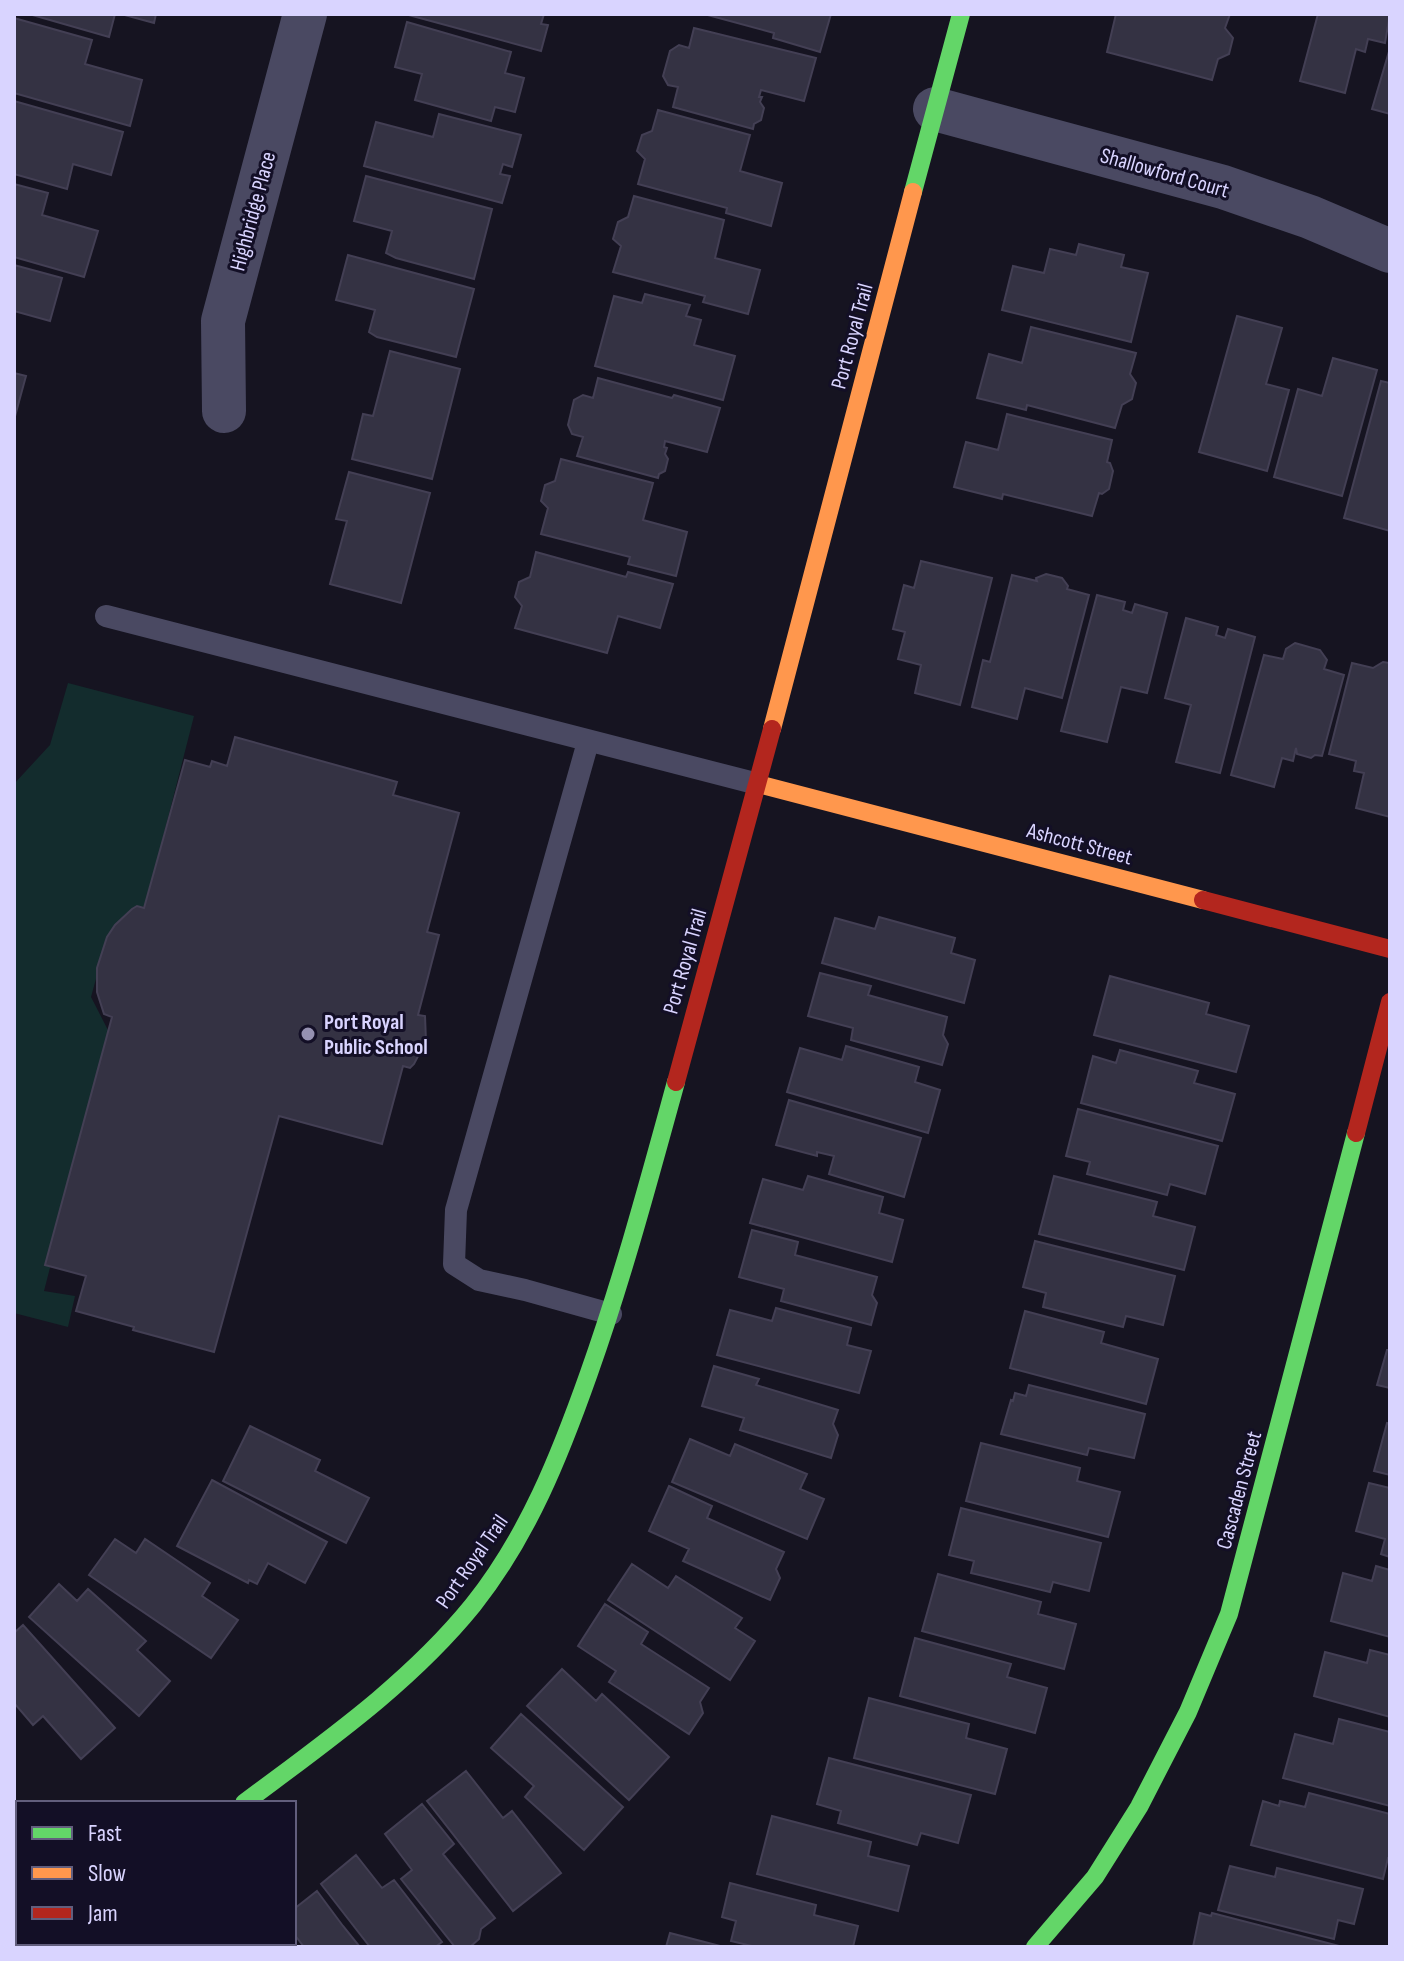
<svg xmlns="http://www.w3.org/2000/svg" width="1404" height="1961" font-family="'Sofia Sans Condensed',sans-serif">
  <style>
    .green { fill: #132c2d }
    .building { fill: #343243; stroke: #433f54; stroke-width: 2 }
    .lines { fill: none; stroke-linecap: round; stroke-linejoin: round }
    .lane { stroke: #4a4962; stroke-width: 22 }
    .street { stroke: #4a4962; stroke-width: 44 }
    .fast { stroke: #63d668; stroke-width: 18 }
    .slow { stroke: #ff974d; stroke-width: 18 }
    .jam { stroke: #b3261e; stroke-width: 18 }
    .poi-dot { fill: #9591b1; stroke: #130f26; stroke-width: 3 }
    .labels { text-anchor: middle; stroke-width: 6; stroke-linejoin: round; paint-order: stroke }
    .street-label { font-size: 22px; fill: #d9d4ff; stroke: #130f26 }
    .poi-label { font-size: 22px; font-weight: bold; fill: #d9d4ff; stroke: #130f26; text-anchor: start }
  </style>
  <rect width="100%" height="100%" fill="#161421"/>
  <path class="green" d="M68,683L194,716L146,904L108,935L91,997L110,1034L44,1291L75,1296L68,1327L14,1313V784L50,745Z"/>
  <path class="building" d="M29,14H115L109,37Z
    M121,14H156L154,23Z
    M405,14H544L541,24L548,25L541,51Z
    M704,14H831L820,52L773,38L774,33Z
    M1116,14H1230L1225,28L1233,38L1229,54L1218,59L1212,80L1107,52Z
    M1318,14H1390L1385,43L1368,39L1365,52L1356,49L1345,93L1300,81Z
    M14,18L92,40L85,64L142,80L130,126L14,93Z
    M407,22L511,52L505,73L524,78L515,112L495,107L491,121L415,100L422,74L395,67Z
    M694,28L816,58L804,101L761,90L759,97H762L760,102L764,108L761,120L754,124L753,129L673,107L678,87L668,85L663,76L670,51L679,45L689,48Z
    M1390,48V114L1372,109Z
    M14,101L123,132L111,175L73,164L67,189L14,174Z
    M658,110L750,135L740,171L782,183L771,226L726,213L727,208L638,184L645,159L637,151L642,135L652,131Z
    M439,114L521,135L512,167L503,164L500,174L510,176L502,203L364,166L376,122L433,137Z
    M366,176L492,209L474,279L396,258L386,253L392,231L354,221Z
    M14,184L48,193L42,215L98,231L84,277L14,257Z
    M634,196L724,220L715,258L760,270L748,314L703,302L705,296L613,272L621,246L613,239L618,222L628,217Z
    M1079,244L1124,255L1121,267L1148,273L1131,342L1002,310L1013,266L1044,273L1050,249L1076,255Z
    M348,255L474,289L456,357L377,337L369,332L375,310L336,300Z
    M14,265L62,278L50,321L14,311Z
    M645,294L690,305L686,316L701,320L694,345L735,356L723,400L595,366L614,296L642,303Z
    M1237,316L1282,328L1266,384L1289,390L1267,471L1199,452Z
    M1031,327L1136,353L1130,374L1136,383L1132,399L1122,405L1115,428L1027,405L1026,410L977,398L989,354L1022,363Z
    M390,351L460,369L432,479L352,459L363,414L373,416Z
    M1333,358L1377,370L1342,496L1274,477L1298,389L1322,396Z
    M14,373L26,376L14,420Z
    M598,378L672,398L674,395L720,408L707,452L665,441L664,447L667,448L665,454L668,459L665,471L659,474L658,478L577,456L583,437L572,434L568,425L574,400L583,395L593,398Z
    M1381,381L1390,383V531L1344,518Z
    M1007,414L1112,440L1107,462L1110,463L1113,471L1109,489L1102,494L1099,493L1092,516L1003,494L1002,499L954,487L966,442L998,450Z
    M561,459L653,483L643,520L687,532L676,576L628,564L630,557L541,534L548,508L541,501L545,485L555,481Z
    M349,472L430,493L401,603L330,584L347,521L336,519Z
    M536,552L626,577L628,572L673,584L660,628L618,616L607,653L515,628L522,606L515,597L519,582L530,577Z
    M921,561L992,578L960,705L915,693L921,665L898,659L905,632L893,629L904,585L914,588Z
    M1046,574L1062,578L1068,586L1067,589L1089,595L1062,698L1025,688L1017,719L972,707L983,660L990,662L1012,575L1037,581L1036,578Z
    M1097,595L1125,602L1123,610L1132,613L1135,604L1167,613L1147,693L1121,687L1107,742L1061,731Z
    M1186,618L1218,627L1216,635L1225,638L1228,629L1255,637L1220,773L1176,762L1191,705L1165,698Z
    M1295,643L1320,650L1327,660L1324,669L1344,675L1322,756L1315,755L1311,758L1297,754L1296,748L1293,761L1282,758L1274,787L1231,775L1264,655L1283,659L1286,649Z
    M1383,662L1390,663V817L1356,808L1364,773L1354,771L1356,761L1329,754L1352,663L1373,668Z
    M235,737L397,782L393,795L459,813L427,932L439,935L418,1015L425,1016L426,1041L414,1064L410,1068L403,1066L382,1144L279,1116L214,1352L133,1330L134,1327L76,1311L86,1276L45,1265L112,1017L104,1014L97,992V968L107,937L115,925L132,909L137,906L144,908L185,760L210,767L212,761L227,766Z
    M879,917L955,938L951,953L975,960L964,1003L822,963L835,918L875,929Z
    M820,973L871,986L868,995L947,1017L943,1035L948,1044L942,1065L851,1040L853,1028L808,1016Z
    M1110,976L1209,1003L1206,1014L1249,1026L1236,1072L1094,1035Z
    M846,1046L919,1067L915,1082L940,1090L928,1133L787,1092L800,1048L842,1060Z
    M1120,1050L1198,1071L1194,1083L1235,1094L1222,1141L1081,1103L1093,1056L1116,1063Z
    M789,1100L921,1138L904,1197L829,1174L834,1156L817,1152V1156L776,1145Z
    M1078,1109L1218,1146L1205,1194L1170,1184L1167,1195L1087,1174L1090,1162L1066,1156Z
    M808,1176L883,1197L879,1213L903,1220L892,1262L750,1223L763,1179L803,1190Z
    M1054,1176L1157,1202L1153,1216L1195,1227L1184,1270L1039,1234Z
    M752,1230L798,1242L795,1255L877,1277L872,1295L877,1303L871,1325L781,1301L784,1289L739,1277Z
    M1035,1241L1175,1276L1163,1325L1126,1316L1123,1327L1043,1307L1046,1293L1023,1287Z
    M776,1308L851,1328L847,1345L871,1351L859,1393L717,1355L730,1310L772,1321Z
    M1025,1311L1104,1332L1101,1343L1158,1359L1146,1404L1010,1368Z
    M1387,1350H1390V1388L1377,1385Z
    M714,1366L759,1379L756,1385L838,1410L833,1424L838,1435L831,1458L740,1430L744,1418L702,1406Z
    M1029,1385L1145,1414L1134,1458L1089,1448L1087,1455L1001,1434L1011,1400L1013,1401L1015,1393L1026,1396Z
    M1387,1423L1390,1424V1475L1374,1471Z
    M250,1426L320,1460L315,1471L369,1498L346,1543L223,1481Z
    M690,1439L730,1456L735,1444L807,1474L800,1489L824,1499L807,1539L672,1482Z
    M981,1443L1080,1468L1077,1481L1120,1492L1108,1537L966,1501Z
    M212,1480L327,1542L305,1583L268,1563L257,1584L249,1580L248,1583L177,1546Z
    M1369,1483L1390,1488V1557L1381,1554L1385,1539L1356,1531Z
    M669,1486L712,1506L707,1518L784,1552L776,1569L780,1578L770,1600L683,1561L689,1549L649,1531Z
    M961,1508L1101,1543L1089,1591L1053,1582L1050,1592L971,1573L974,1561L949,1555Z
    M115,1539L136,1553L145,1539L210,1583L202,1596L238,1620L211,1658L89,1575Z
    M632,1564L668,1588L676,1576L742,1618L735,1628L755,1641L730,1680L608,1600Z
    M1376,1566L1390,1570V1637L1331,1621L1343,1573L1372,1581Z
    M938,1574L1041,1602L1038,1614L1076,1624L1064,1669L922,1631Z
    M59,1584L77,1601L88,1589L146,1641L137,1650L170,1681L139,1716L29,1617Z
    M605,1604L648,1632L641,1644L709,1688L700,1702L703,1713L689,1734L609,1682L616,1671L578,1646Z
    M23,1625L115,1728L81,1759L43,1716L33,1725L14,1703V1633Z
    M915,1638L1011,1664L1007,1677L1047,1688L1035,1733L900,1696Z
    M1370,1650L1390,1655V1717L1314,1696L1325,1652L1367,1663Z
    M562,1669L596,1701L602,1694L669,1757L629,1800L527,1706Z
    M869,1698L969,1724L966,1738L1007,1749L995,1794L854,1758Z
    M521,1714L623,1807L584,1850L525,1797L534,1786L491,1748Z
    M1339,1719L1390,1732V1806L1283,1778L1295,1734L1333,1744Z
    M829,1758L971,1795L958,1843L921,1833L917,1845L838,1823L841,1811L817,1804Z
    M466,1771L503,1818L512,1811L561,1873L513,1911L427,1801Z
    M1309,1793L1390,1814V1858H1388L1383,1879L1251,1845L1263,1801L1279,1806L1280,1801L1305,1807Z
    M422,1804L454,1844L443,1854L495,1918L481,1929L479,1939L470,1947H455L401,1879L412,1870L385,1834Z
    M772,1816L871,1842L868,1856L909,1866L898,1911L757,1874Z
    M356,1855L382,1888L394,1880L442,1942L435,1947H370L321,1884Z
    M1230,1866L1275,1877L1277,1868L1363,1889L1354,1924L1338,1920L1334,1939L1218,1910Z
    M730,1883L816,1905L814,1915L858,1926L853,1947H756L731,1941L736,1921L722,1917Z
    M317,1891L343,1926L360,1947H304L294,1934V1909Z
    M1200,1913L1211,1916L1212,1913L1343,1947H1193Z
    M670,1933L724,1947H666Z
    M241,1943H255L258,1947H236Z"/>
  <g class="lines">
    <path class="lane" d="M106,616L758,784
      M588,742L456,1210L454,1264L479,1280L525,1290L611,1314"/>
    <path class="street" d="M935,109L1223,187L1310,217L1390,251
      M224,411L223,321L305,14"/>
    <path class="fast" d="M913,192L961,14
      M244,1803C324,1743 409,1684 473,1605C528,1536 560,1455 589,1373C623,1277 649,1180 676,1082
      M55,1947L60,1943
      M1035,1947L1095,1877L1139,1807L1188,1712L1229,1614L1356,1133"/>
    <path class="slow" d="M772,729L913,192
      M758,784L1203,900"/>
    <path class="jam" d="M1203,900L1390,949
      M676,1082L772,729
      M1356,1133L1390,1002"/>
  </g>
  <circle class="poi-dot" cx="308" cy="1034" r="8"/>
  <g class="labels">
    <g class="street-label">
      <text transform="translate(1165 172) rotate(16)" y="8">Shallowford Court</text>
      <text transform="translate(252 211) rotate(-75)" y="8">Highbridge Place</text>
      <text transform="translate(851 336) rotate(-75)" y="8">Port Royal Trail</text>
      <text transform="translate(1080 843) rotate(15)" y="8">Ashcott Street</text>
      <text transform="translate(684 961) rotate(-74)" y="8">Port Royal Trail</text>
      <text transform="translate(1238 1490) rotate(-75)" y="8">Cascaden Street</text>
      <text transform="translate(471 1561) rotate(-55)" y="8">Port Royal Trail</text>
    </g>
    <g class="poi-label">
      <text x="324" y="1029">Port Royal<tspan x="324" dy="25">Public School</tspan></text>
    </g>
  </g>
  <rect width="1404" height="1961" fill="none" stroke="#d9d4ff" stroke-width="32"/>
  <rect x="16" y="1801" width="280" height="144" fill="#130f26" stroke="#625e7d" stroke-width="2"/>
  <rect x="32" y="1827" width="40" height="12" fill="#63d668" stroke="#625e7d" stroke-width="2"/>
  <text x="88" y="1841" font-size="24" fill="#d9d4ff">Fast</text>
  <rect x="32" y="1867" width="40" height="12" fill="#ff974d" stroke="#625e7d" stroke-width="2"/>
  <text x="88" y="1881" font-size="24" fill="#d9d4ff">Slow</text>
  <rect x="32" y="1907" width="40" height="12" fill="#b3261e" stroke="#625e7d" stroke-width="2"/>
  <text x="88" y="1921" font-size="24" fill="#d9d4ff">Jam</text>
</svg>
